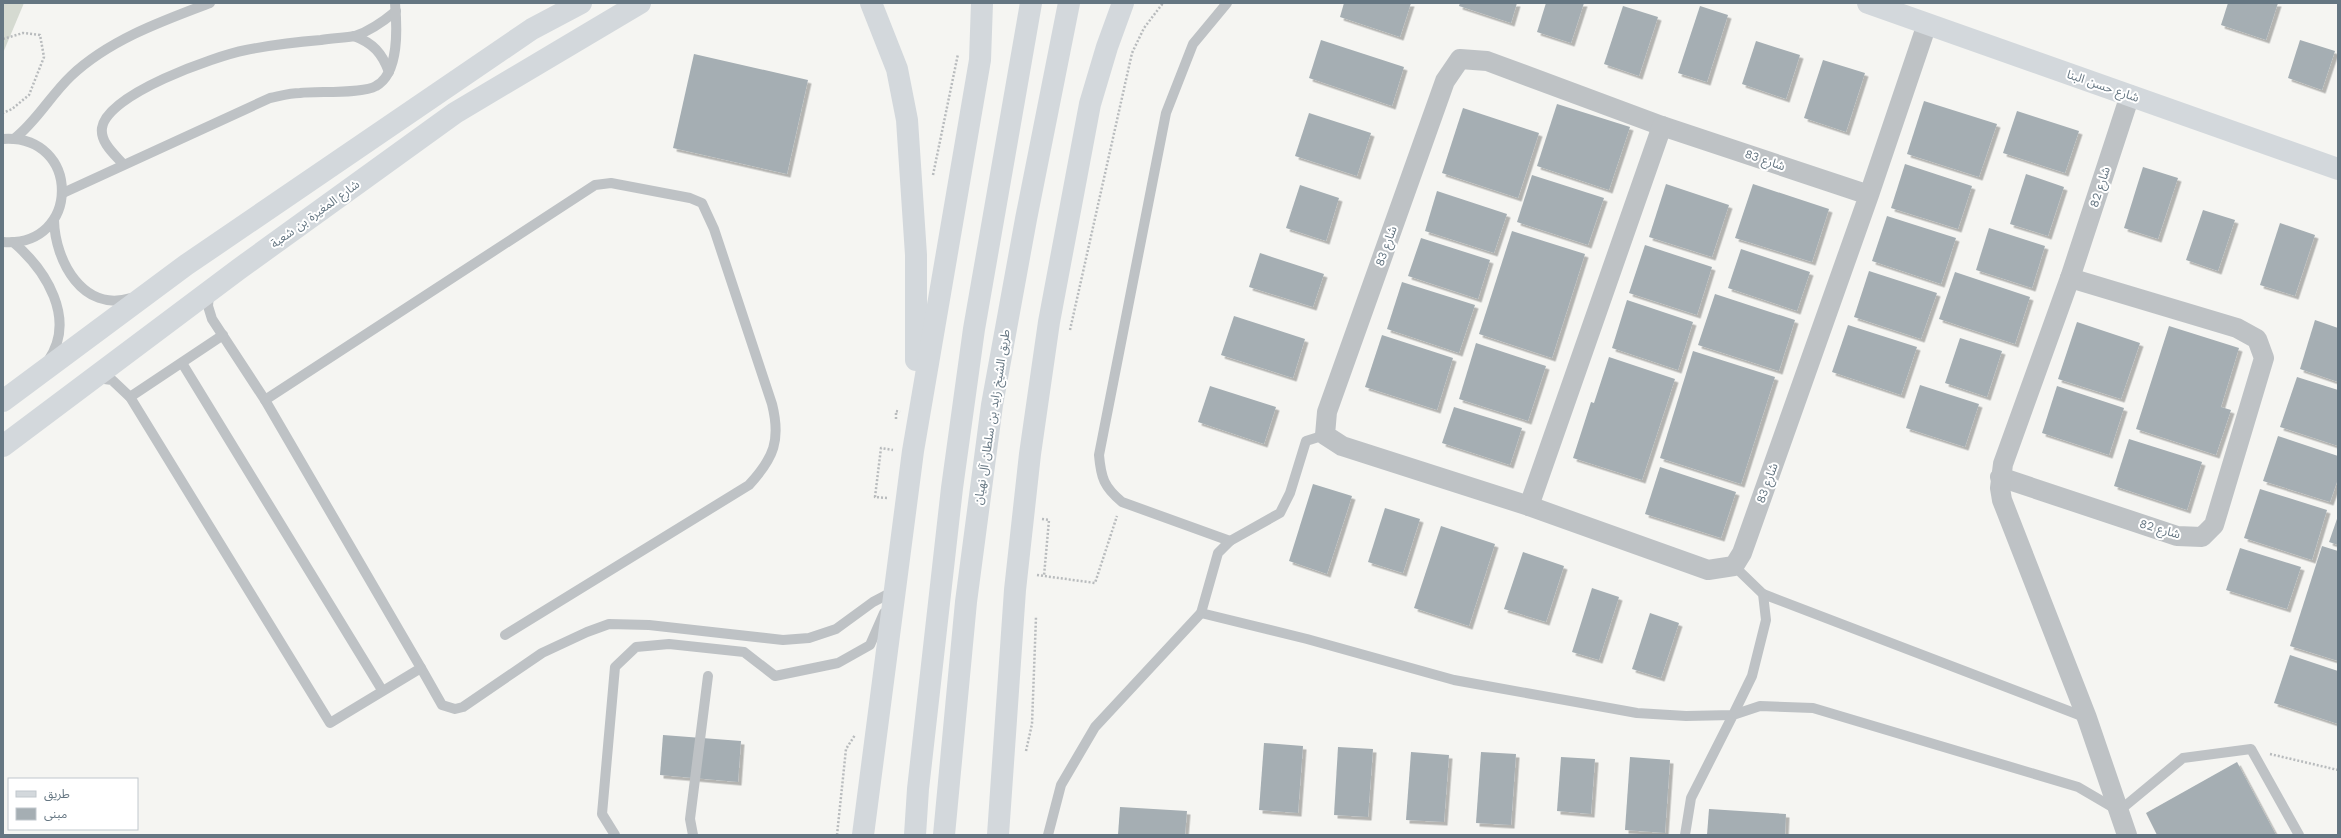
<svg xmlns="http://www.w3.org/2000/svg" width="2341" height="838" viewBox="0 0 2341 838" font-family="'Work Sans','Noto Sans Arabic',sans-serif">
	<defs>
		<filter id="shadow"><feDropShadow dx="3.5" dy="3.5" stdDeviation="0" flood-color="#0004"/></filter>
	</defs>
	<rect width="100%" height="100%" fill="#f5f5f2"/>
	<polygon fill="#d5dad1" points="3,3 24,3 3,53"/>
	<g fill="#a5aeb3" filter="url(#shadow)">
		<polygon points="1344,3 1411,3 1400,37 1340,17"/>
		<polygon points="1460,3 1517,3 1511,23 1459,6"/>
		<polygon points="1546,3 1584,3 1571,43 1537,32"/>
		<polygon points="2228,3 2278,3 2266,40 2221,25"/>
		<polygon points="1623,6 1658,17 1639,76 1604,64"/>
		<polygon points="1700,6 1728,15 1707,82 1678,73"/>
		<polygon points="1321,40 1404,67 1392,106 1309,78"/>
		<polygon points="2300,40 2335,51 2322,90 2288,78"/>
		<polygon points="1756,41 1800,55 1786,99 1742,84"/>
		<polygon points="694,54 808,80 787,174 673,148"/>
		<polygon points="1823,60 1865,73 1846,132 1804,118"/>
		<polygon points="1924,101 1997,124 1979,177 1907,154"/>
		<polygon points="1557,104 1630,127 1609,190 1537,166"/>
		<polygon points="1463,108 1539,133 1518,198 1442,173"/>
		<polygon points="2017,111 2079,131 2065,173 2003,153"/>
		<polygon points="1309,113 1371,133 1357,176 1295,156"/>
		<polygon points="1905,164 1972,186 1958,229 1891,208"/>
		<polygon points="2143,167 2178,178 2158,239 2124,228"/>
		<polygon points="2026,174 2064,187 2048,236 2010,224"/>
		<polygon points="1532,175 1604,198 1588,245 1517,222"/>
		<polygon points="1666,184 1729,205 1712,257 1649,237"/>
		<polygon points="1753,184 1829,209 1812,262 1735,238"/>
		<polygon points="1300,185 1339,198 1326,241 1286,228"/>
		<polygon points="1437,191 1507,214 1494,253 1425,231"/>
		<polygon points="2203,210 2235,220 2218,271 2186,260"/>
		<polygon points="1887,216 1956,238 1941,284 1872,261"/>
		<polygon points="2280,223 2315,235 2295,296 2260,285"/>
		<polygon points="1989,228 2045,246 2032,288 1976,270"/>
		<polygon points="1512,231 1585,254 1552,358 1479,334"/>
		<polygon points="1421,238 1490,260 1478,299 1408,276"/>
		<polygon points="1645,245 1712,267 1697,315 1629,293"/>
		<polygon points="1741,249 1810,272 1797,311 1728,288"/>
		<polygon points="1260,253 1324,274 1313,307 1249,287"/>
		<polygon points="1869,271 1937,293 1921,339 1854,317"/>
		<polygon points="1955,272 2030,297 2015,344 1939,319"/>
		<polygon points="1402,282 1475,305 1459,353 1387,329"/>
		<polygon points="1715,294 1795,320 1779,371 1698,345"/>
		<polygon points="1627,300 1693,322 1678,370 1612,348"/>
		<polygon points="1234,316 1305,339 1293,378 1221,355"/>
		<polygon points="2315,320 2338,328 2338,382 2300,369"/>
		<polygon points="2077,322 2140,343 2121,399 2058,379"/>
		<polygon points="1848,325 1917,347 1901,395 1832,372"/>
		<polygon points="2169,326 2239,348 2221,407 2231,410 2216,455 2136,429"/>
		<polygon points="1382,335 1453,358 1437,410 1365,387"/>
		<polygon points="1960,338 2002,351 1987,397 1945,383"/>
		<polygon points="1476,343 1546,366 1528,421 1459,399"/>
		<polygon points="1693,351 1775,377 1741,484 1660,458"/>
		<polygon points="1609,357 1675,379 1642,480 1573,458 1591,402 1594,403"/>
		<polygon points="2297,377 2338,390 2338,446 2280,427"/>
		<polygon points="1920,385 1979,404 1965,447 1906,428"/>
		<polygon points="1210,386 1276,407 1264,444 1198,422"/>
		<polygon points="2057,386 2124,408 2109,455 2042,433"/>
		<polygon points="1454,407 1522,428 1510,465 1442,443"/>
		<polygon points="2278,436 2338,456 2338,479 2330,502 2263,481"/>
		<polygon points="2129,439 2202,462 2187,510 2114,486"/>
		<polygon points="1660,467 1736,492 1721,538 1645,514"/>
		<polygon points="1313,484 1352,496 1327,574 1289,561"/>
		<polygon points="2260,489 2327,510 2312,560 2244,538"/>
		<polygon points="1385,508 1420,519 1403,573 1368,562"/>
		<polygon points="2338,516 2338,545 2329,542"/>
		<polygon points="1441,526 1495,544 1469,626 1414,608"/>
		<polygon points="2322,546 2338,551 2338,661 2290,646"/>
		<polygon points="2240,548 2301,567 2287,609 2226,590"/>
		<polygon points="1523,552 1564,566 1546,622 1504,609"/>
		<polygon points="1592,588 1619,597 1599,660 1572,652"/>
		<polygon points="1650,613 1679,623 1661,678 1632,669"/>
		<polygon points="2290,655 2338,671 2338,724 2274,703"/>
		<polygon points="663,735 741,741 738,782 660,775"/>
		<polygon points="1264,743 1303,746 1298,813 1259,810"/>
		<polygon points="1338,747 1373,749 1368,817 1334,815"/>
		<polygon points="1411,752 1449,755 1444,822 1406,820"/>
		<polygon points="1481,752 1516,754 1511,825 1476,823"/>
		<polygon points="1561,757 1595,759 1591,814 1557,811"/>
		<polygon points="1630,757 1670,760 1665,833 1625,830"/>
		<polygon points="2237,762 2276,835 2157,835 2146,813"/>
		<polygon points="1120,807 1187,811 1185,835 1118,835"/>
		<polygon points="1709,809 1786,814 1785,835 1707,835"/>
	</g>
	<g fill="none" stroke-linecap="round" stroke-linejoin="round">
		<g stroke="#b8bbbd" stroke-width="2.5" stroke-dasharray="2 2" stroke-linecap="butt">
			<polyline points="3,39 23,33 40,35 44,57 29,95 12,109 3,113"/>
			<polyline points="933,175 958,54"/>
			<polyline points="1070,330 1132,53 1144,28 1163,3"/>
			<polyline points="896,419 896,411 900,412"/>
			<polyline points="887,498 875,497 881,448 893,450"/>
			<polyline points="1042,519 1049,520 1044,576"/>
			<polyline points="1037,575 1095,583 1117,516"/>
			<polyline points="1026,751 1032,724 1036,617"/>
			<polyline points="2270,754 2338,770"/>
			<polyline points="837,835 846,749 855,735"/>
		</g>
		<g stroke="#bec2c5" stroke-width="10">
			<path d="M1227,3L1193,44L1166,113L1099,455C1101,478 1104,487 1122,502L1230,541"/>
			<path d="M354,36C373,43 382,53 389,72"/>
			<path d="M3,139C82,134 81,248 3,242"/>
			<path d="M14,139C37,121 50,96 71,76C109,40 162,21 210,3"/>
			<path d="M123,164C114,154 100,142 102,128C107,94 215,56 246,50C271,45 296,42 321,40C332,38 344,38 355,36C370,31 384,21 396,11"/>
			<path d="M63,193L270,98C280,96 290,93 300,93C318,91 362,94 376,86C400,73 397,26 395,3"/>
			<path d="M54,220C55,261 83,313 131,298"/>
			<path d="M13,242C46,270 77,319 48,361"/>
			<polyline points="182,363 382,690"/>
			<polyline points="97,378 112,380 130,397 330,723 421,668 265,400 212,319 208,306 209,294"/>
			<polyline points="130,397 223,335"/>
			<path d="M265,400L595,185L611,183L690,198L702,203L714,229L772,404C781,440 774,458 749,485L505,635"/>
			<polyline points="1763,594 2087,718"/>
			<polyline points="1201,613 1307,639 1454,680 1637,713 1686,716 1733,715 1752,676 1766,620 1763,594 1734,566"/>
			<polyline points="421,668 442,705 455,709 463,707 542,653 587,632 609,624 649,625 783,640 809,638 836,629 873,602 894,591"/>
			<polyline points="615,835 602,814 615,667 636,647 669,644 744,652 775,676 838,663 870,645 884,613"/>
			<polyline points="693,835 690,819 708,676"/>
			<polyline points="1048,835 1061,785 1095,727 1201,613 1218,553 1230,541 1280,513 1290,493 1306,441 1325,435"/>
			<polyline points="1685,835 1691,798 1733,715 1760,706 1813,708 2078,787 2119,811 2183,758 2251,749 2299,835"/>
		</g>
		<g stroke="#bec2c5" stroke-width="20">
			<polyline points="1869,195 1662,126 1487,61 1460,59 1445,81 1327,412 1325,435 1342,446 1529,506 1708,570 1734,566 1742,553 1869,195 1927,24"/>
			<polyline points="2000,477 2177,536 2202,537 2214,525 2264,358 2257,339 2237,328 2070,278"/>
			<polyline points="1529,506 1662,126"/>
			<polyline points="2127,835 2087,718 2002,500 2000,488 2003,464 2070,278 2130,95"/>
		</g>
		<g stroke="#d3d8dc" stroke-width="22">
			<polyline points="871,3 897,69 907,120 916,255 916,360"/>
			<polyline points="1868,3 2338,169"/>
			<polyline points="3,401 186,265 532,29 581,3"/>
			<polyline points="3,446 239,269 455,113 640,3"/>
			<polyline points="863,835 913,451 980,60 982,3"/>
			<polyline points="998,835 1015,590 1030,454 1049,322 1090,104 1107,47 1123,3"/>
		</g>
		<g stroke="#d3d8dc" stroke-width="22">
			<polyline points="915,835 918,789 952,488 974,329 1031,3"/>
			<polyline points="944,835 966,602 992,405 1026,219 1069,3"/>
		</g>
	</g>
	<g text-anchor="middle" stroke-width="4" stroke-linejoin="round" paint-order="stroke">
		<g font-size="12" fill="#657682" stroke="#fff">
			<text transform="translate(2103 86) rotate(19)" y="4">شارع حسن البنا</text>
			<text transform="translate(1765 160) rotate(19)" y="4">شارع 83</text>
			<text transform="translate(2100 187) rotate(-72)" y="4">شارع 82</text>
			<text transform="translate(315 214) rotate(-36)" y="4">شارع المغيرة بن شعبة</text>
			<text transform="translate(1386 246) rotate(-70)" y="4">شارع 83</text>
			<text transform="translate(992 417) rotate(-81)" y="4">طريق الشيخ زايد بن سلطان آل نهيان</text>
			<text transform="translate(1767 483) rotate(-70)" y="4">شارع 83</text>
			<text transform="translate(2160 529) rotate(16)" y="4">شارع 82</text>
		</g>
	</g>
	<rect width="2341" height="838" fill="none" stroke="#657682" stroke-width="8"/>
	<rect x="8" y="778" width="130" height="52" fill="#ffffff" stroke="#c1c8cd"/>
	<rect x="16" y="791" width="20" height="6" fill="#d3d8dc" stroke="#c1c8cd"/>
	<text x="44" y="798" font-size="12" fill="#657682">طريق</text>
	<rect x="16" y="808" width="20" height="12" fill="#a5aeb3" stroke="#c1c8cd"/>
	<text x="44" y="818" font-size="12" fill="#657682">مبنى</text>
</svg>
